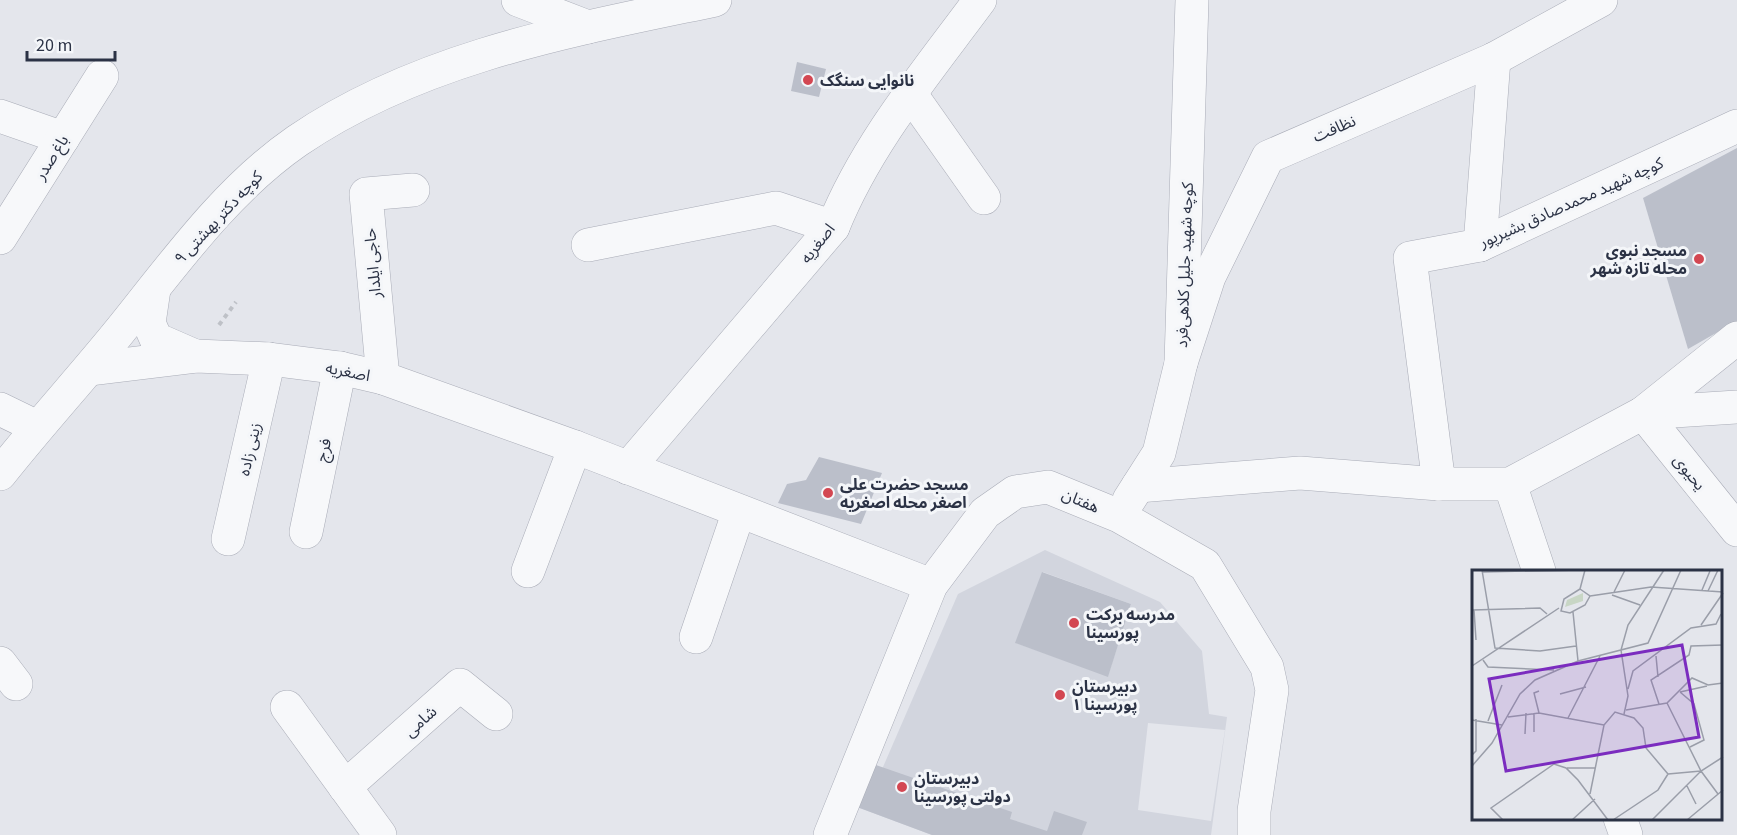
<svg xmlns="http://www.w3.org/2000/svg" width="1737" height="835" viewBox="0 0 1737 835" font-family="'Source Sans 3','Noto Sans Arabic',sans-serif">
	<rect width="100%" height="100%" fill="#e4e6ec"/>
	<path fill="#d2d5de" fill-rule="evenodd" d="M1045,550L1160,602L1202,651L1209,714L1227,717L1211,835H932L857,807L883,767L958,594ZM1043,572L1131,604L1108,676L1016,643ZM1148,723L1225,730L1211,821L1138,810Z"/>
	<g fill="#bbbfca">
		<polygon points="797,62 826,69 819,97 791,91"/>
		<polygon points="1737,148 1737,321 1688,349 1643,198"/>
		<polygon points="819,457 882,473 861,524 778,503 787,484 806,480"/>
		<polygon points="1042,572 1131,604 1108,677 1015,643"/>
		<polygon points="873,764 1012,812 1010,819 1047,831 1054,811 1087,822 1082,835 932,835 857,807"/>
	</g>
	<g fill="none" stroke-linecap="round" stroke-linejoin="round">
		<defs>
			<g id="minor">
				<polyline points="518,0 588,27"/>
				<polyline points="910,93 984,198"/>
				<polyline points="0,116 63,138"/>
				<polyline points="0,238 102,76"/>
				<polyline points="588,245 776,208 833,227"/>
				<polyline points="1480,245 1494,59"/>
				<polyline points="154,289 149,323 156,339 195,356"/>
				<polyline points="1181,363 1209,277 1268,157 1494,59 1601,0"/>
				<polyline points="89,369 196,356 269,359 340,368 383,378 575,447 931,585"/>
				<polyline points="383,378 366,194 413,190"/>
				<polyline points="0,409 37,427"/>
				<polyline points="1643,413 1737,530"/>
				<polyline points="1643,413 1737,407"/>
				<path d="M628,468L833,227C867,143 926,73 980,0"/>
				<path d="M0,474C38,426 80,380 119,332C173,265 226,190 297,141C420,57 572,30 715,0"/>
				<polyline points="1439,484 1410,258 1480,245 1737,126"/>
				<polyline points="1510,484 1539,571"/>
				<polyline points="1138,486 1300,473 1439,484 1510,484 1643,413 1737,338"/>
				<polyline points="1129,500 1159,453 1181,363 1192,0"/>
				<polyline points="306,532 340,368"/>
				<polyline points="228,539 269,359"/>
				<polyline points="528,571 575,447"/>
				<polyline points="696,637 739,511"/>
				<polyline points="0,663 16,684"/>
				<polyline points="287,707 380,835"/>
				<polyline points="345,787 460,685 496,714"/>
				<polyline points="1620,818 1626,835"/>
				<polyline points="830,835 931,585 985,513 1015,492 1048,487 1119,516 1205,565 1267,667 1272,690 1254,811 1254,835"/>
			</g>
		</defs>
		<use href="#minor" stroke="#a9acb7" stroke-width="34"/>
		<polyline stroke="#bec1c7" stroke-width="4" stroke-dasharray="4.5 4.5" stroke-linecap="butt" points="219,325 236,302"/>
		<use href="#minor" stroke="#f7f8fa" stroke-width="33"/>
	</g>
	<g fill="#d34752" stroke="#f4f6f9" stroke-width="2">
		<circle cx="808" cy="80" r="6"/>
		<circle cx="1699" cy="259" r="6"/>
		<circle cx="828" cy="493" r="6"/>
		<circle cx="1074" cy="623" r="6"/>
		<circle cx="1060" cy="695" r="6"/>
		<circle cx="902" cy="787" r="6"/>
	</g>
	<g text-anchor="middle" stroke-width="6" stroke-linejoin="round" paint-order="stroke">
		<g font-size="16" font-weight="bold" fill="#2b3245" stroke="#f4f6f9" text-anchor="start">
			<text x="820" y="86">نانوایی سنگک</text>
			<text x="1687" y="256" text-anchor="end">مسجد نبوی<tspan x="1687" dy="18">محله تازه شهر</tspan></text>
			<text x="840" y="490">مسجد حضرت علی<tspan x="840" dy="18">اصغر محله اصغریه</tspan></text>
			<text x="1086" y="620">مدرسه برکت<tspan x="1086" dy="18">پورسینا</tspan></text>
			<text x="1072" y="692">دبیرستان<tspan x="1072" dy="18">پورسینا ۱</tspan></text>
			<text x="914" y="784">دبیرستان<tspan x="914" dy="18">دولتی پورسینا</tspan></text>
		</g>
		<g font-size="16" fill="#2b3245" stroke="#f4f6f9">
			<text transform="translate(1334 128) rotate(-23)" y="6">نظافت</text>
			<text transform="translate(51 157) rotate(-58)" y="6">باغ صدر</text>
			<text transform="translate(1571 202) rotate(-24)" y="6">کوچه شهید محمدصادق بشیرپور</text>
			<text transform="translate(218 217) rotate(-47)" y="6">کوچه دکتر بهشتی ۹</text>
			<text transform="translate(817 243) rotate(-52)" y="6">اصغریه</text>
			<text transform="translate(372 263) rotate(-95)" y="6">حاجی ایلدار</text>
			<text transform="translate(1184 265) rotate(-88)" y="6">کوچه شهید جلیل کلاهی‌فرد</text>
			<text transform="translate(348 371) rotate(11)" y="6">اصغریه</text>
			<text transform="translate(249 449) rotate(-77)" y="6">زینی زاده</text>
			<text transform="translate(323 450) rotate(-78)" y="6">فرج</text>
			<text transform="translate(1690 472) rotate(51)" y="6">یحیوی</text>
			<text transform="translate(1081 500) rotate(23)" y="6">هفتان</text>
			<text transform="translate(420 721) rotate(-42)" y="6">شامی</text>
		</g>
	</g>
	<g transform="translate(1472 570)">
		<rect width="250" height="250" fill="#e4e6ec"/>
		<path d="M111,23V31L93,37L95,30Z" fill="#c8d6c5"/>
		<path fill="none" stroke="#9a9ea9" stroke-width="1.5" d="M10,0L23,78L68,81L104,76M11,2L109,0M108,19L113,0M108,19L118,26L113,35L98,43L89,41L92,29ZM230,20L238,1M236,21L246,0M142,22L153,0M140,25L168,35M118,26L179,17L251,22M0,40L68,38L75,44M2,40L4,70M101,42L106,91M229,55L251,23M184,86L186,107M11,90L16,97L82,100M0,96L87,38M156,119L161,101L219,58L244,54L249,44M67,121L62,123L67,143M208,122L222,134L232,170L218,177M208,122L235,116M88,124L114,117M195,133L229,201L246,224M187,134L179,110L217,85L219,76L251,75M154,140L195,133L220,108L236,115L251,113M152,144L156,126L149,80L156,55L192,0M36,147L67,143L132,155M96,148L128,86M0,150L30,155M16,151L30,115M62,162V143M53,164L54,143M0,185L4,181V149M0,196L20,173L48,124L63,110L106,91L176,73L209,0M95,198H123M196,204L229,201M215,216L224,234M118,224L132,155L143,142L162,148L171,158L174,178L196,204M31,250L19,238L82,194L94,198L106,210L136,250M100,250L123,229M141,250L186,220L196,204M180,250L229,201L251,187M215,250L251,220"/>
		<path fill="#7b2cbf" fill-opacity="0.15" stroke="#7b2cbf" stroke-width="3" d="M210,75L227,167L34,201L17,109Z"/>
		<rect width="250" height="250" fill="none" stroke="#2b3245" stroke-width="3"/>
	</g>
	<path d="M27 51v9h88v-9" fill="none" stroke="#2b3245" stroke-width="3"/>
	<text x="36" y="51" font-size="18" fill="#2b3245" stroke="#f4f6f9" stroke-width="4.5" paint-order="stroke">20 m</text>
</svg>
